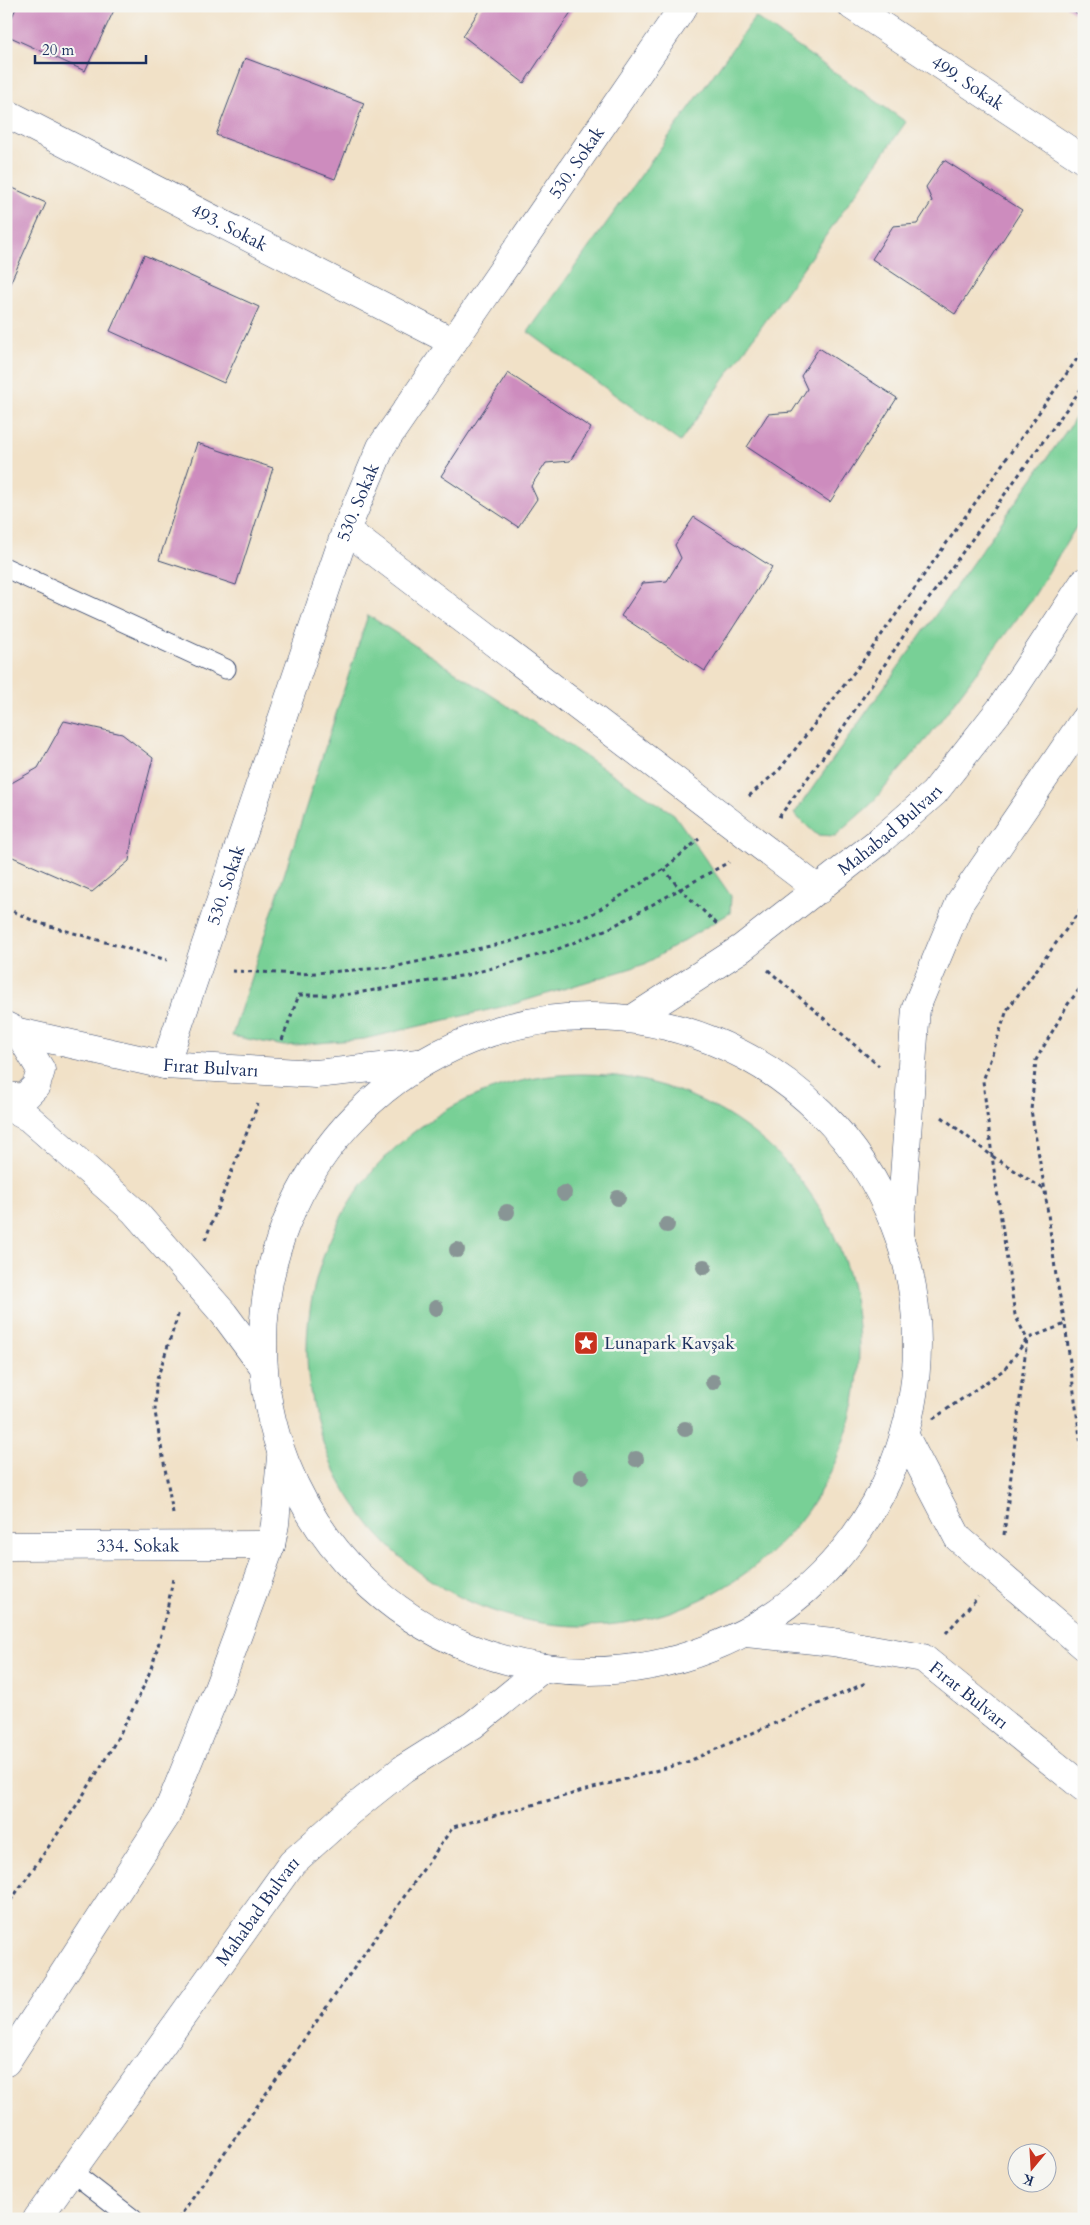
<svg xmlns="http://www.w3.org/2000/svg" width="1090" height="2225" viewBox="0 0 1090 2225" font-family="Cardo,serif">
	<rect width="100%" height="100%" fill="#f6f6f2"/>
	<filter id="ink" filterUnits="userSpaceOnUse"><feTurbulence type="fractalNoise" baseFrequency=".02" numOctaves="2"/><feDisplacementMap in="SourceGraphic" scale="10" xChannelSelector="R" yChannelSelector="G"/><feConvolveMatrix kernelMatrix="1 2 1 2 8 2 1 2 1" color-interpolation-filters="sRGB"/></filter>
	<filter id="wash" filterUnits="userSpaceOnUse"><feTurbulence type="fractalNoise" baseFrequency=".0096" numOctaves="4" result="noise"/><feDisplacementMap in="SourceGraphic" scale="20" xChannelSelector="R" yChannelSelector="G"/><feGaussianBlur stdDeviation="1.12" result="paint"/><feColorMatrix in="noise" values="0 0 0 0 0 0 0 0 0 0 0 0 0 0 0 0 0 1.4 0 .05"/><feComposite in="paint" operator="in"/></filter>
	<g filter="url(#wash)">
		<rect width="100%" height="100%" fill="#f1e1c7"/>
		<g fill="#78d096" stroke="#4a807a">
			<polygon points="755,17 906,122 680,442 528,332"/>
			<polygon points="1084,406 1084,514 1034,596 929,736 870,805 835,836 817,835 794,814"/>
			<polygon points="368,615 674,814 731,896 730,913 645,964 514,1004 364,1039 284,1046 232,1036"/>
			<circle cx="583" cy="1350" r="276"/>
		</g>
		<g id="blocks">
			<g fill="#cd8cbe">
				<polygon points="17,6 116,6 85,71 6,35 6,30"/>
				<polygon points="482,6 575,6 524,83 463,36"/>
				<polygon points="1065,6 1084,6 1084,19"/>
				<polygon points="245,58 364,103 335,179 216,135"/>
				<polygon points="944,160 1022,210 955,314 872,259 893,226 917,224 932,201 926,187"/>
				<polygon points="6,185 46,203 8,288 6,287"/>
				<polygon points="144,255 259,307 224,383 110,331"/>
				<polygon points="819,348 897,398 830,502 747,447 768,414 792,412 807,389 801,376"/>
				<polygon points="508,373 591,428 570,461 546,463 531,486 537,499 518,527 441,476"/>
				<polygon points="197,443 273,468 236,585 159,560"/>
				<polygon points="694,517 772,567 705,671 621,616 643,583 667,581 681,558 675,545"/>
				<polygon points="64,721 122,734 153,758 132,839 129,861 92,892 6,854 6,786 38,768"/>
			</g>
		</g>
	</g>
	<g filter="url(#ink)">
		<use href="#blocks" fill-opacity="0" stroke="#3b4a6e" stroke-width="1"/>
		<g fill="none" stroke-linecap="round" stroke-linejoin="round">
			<defs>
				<g id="lane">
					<polyline points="6,568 226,669"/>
					<polyline points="71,2171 133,2219"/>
				</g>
				<g id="street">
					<path id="s1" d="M852,6L1084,160"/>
					<path id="s2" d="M6,113L453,342"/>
					<polyline points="346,530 819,890"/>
					<path id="s3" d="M165,1065L346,530L381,447L684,6"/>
					<path id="s4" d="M6,1546L271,1545"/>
				</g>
				<g id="primary">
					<circle cx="590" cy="1344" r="327"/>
					<path id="s5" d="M634,1018L742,948L774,923L883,838L934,793L1001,708L1084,582"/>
					<path id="s6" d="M6,1026L18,1032L165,1065L316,1074L418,1063"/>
					<polyline points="6,1096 24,1098 36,1086 41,1070 18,1032"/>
					<polyline points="6,1106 29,1118 134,1211 224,1314 261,1364"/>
					<polyline points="900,1234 916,1008 960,902 1084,720"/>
					<polyline points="906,1438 958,1538 1084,1646"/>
					<path id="s7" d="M746,1633L833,1642L923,1658L1084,1788"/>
					<polyline points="6,2062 166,1816 219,1686 271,1545 275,1524 281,1457"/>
					<path id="s8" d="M37,2219L292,1863L349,1812L403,1769L473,1725L543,1668"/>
				</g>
			</defs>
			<use href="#lane" stroke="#3b4a6e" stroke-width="21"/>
			<use href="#street" stroke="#3b4a6e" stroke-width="29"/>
			<use href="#primary" stroke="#3b4a6e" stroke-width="29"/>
			<g stroke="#3b4a6e" stroke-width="3" stroke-dasharray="4 4" stroke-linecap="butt">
				<polyline points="749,796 780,769 868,654 1084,349"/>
				<polyline points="779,817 831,746 920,611 1084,385"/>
				<polyline points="664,869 679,888 717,924"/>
				<polyline points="6,908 36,922 167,960"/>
				<polyline points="768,970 879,1066"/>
				<polyline points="232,971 302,974 393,967 509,942 592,914 664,869 699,839"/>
				<polyline points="1084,983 1068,1004 1036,1060 1031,1110 1045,1191 1056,1276 1065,1324 1084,1468"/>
				<polyline points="282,1040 299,995 344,995 467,975 553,951 610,928 729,862"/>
				<polyline points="942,1117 992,1156 1045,1190"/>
				<polyline points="205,1240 258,1104"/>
				<polyline points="933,1419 1005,1369 1027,1339 1065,1324"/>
				<polyline points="173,1513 155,1412 156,1382 179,1312"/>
				<polyline points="1004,1535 1027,1339 1015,1315 992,1156 983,1081 1007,1010 1084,905"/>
				<polyline points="946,1633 978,1597"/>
				<path d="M6,1907C56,1837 111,1760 146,1681C158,1653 168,1608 173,1578"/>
				<polyline points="178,2219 453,1827 687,1762 868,1682"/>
			</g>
			<use href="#lane" stroke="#fff" stroke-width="19"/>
			<use href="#street" stroke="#fff" stroke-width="28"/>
			<use href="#primary" stroke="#fff" stroke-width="28"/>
		</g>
		<g fill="#889595">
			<circle cx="564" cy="1193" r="8"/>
			<circle cx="618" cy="1198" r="8"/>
			<circle cx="507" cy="1212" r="8"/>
			<circle cx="667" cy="1225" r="8"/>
			<circle cx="457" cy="1250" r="8"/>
			<circle cx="704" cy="1267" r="8"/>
			<circle cx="436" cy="1308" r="8"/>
			<circle cx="713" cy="1382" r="8"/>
			<circle cx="685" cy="1429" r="8"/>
			<circle cx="636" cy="1459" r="8"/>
			<circle cx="581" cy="1477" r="8"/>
		</g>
	</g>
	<defs>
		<symbol id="sight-square" viewBox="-11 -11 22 22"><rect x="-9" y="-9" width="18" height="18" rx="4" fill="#c8321e" stroke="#f6f6f2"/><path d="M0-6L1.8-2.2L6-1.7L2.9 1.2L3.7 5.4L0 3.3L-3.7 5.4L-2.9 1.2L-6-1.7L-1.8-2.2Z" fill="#fff"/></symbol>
	</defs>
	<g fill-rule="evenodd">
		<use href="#sight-square" x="572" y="1329" width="28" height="28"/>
	</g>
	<g text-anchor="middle" stroke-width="5" stroke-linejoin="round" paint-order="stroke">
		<g font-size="18" fill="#1b2f5e" stroke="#f6f6f2">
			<text dy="6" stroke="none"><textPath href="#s1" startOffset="139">499. Sokak</textPath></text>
			<text dy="6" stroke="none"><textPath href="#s3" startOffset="1000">530. Sokak</textPath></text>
			<text dy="6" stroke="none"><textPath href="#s2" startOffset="251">493. Sokak</textPath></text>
			<text dy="6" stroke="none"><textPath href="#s3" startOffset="595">530. Sokak</textPath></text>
			<text dy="6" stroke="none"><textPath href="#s5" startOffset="318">Mahabad Bulvarı</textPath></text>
			<text dy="6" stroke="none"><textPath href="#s3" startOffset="190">530. Sokak</textPath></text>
			<text dy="6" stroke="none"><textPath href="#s6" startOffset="210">Fırat Bulvarı</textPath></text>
			<text dy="6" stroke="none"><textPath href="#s4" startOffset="132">334. Sokak</textPath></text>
			<text dy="6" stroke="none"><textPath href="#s7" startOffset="238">Fırat Bulvarı</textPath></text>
			<text dy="6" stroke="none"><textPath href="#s8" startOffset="379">Mahabad Bulvarı</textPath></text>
		</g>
		<g font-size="18" fill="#1b2f5e" stroke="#f6f6f2" text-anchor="start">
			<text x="604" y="1349">Lunapark Kavşak</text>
		</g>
	</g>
	<rect width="1090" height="2225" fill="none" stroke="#f6f6f2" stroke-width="25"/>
	<g transform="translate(1032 2168) rotate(198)"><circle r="24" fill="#f6f6f2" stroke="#9ea6b7"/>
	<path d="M0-4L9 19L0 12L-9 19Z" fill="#c8321e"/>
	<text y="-8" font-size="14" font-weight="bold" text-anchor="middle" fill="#1b2f5e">K</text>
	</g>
	<path d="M35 55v8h111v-8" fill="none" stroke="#1b2f5e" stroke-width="2.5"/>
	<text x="42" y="55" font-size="15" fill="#1b2f5e" stroke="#f6f6f2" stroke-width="4" paint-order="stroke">20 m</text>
</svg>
